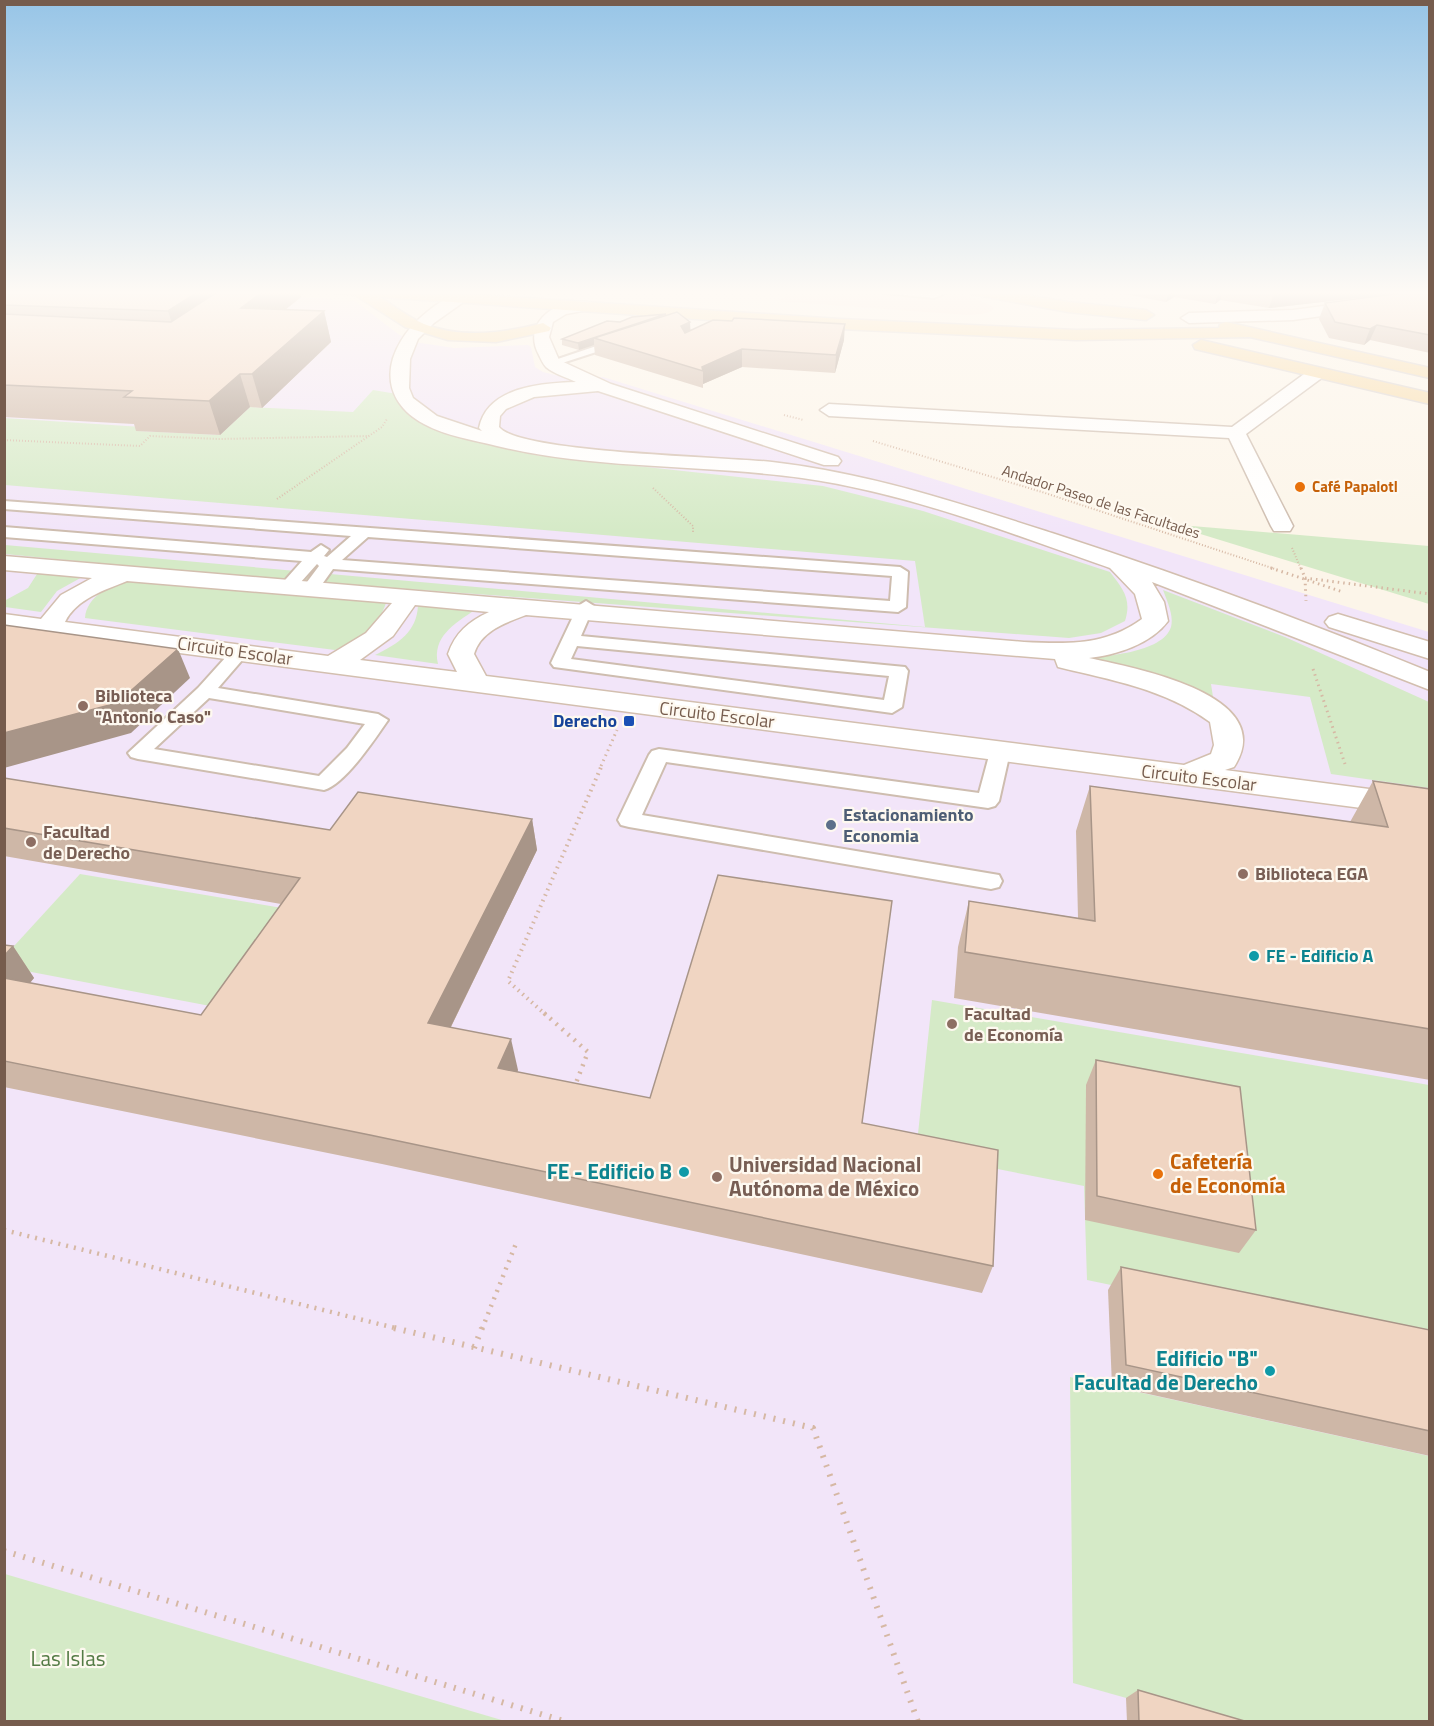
<svg xmlns="http://www.w3.org/2000/svg" width="1434" height="1726" viewBox="0 0 1434 1726" font-family="'Titillium Web',sans-serif">
	<rect width="100%" height="100%" fill="#fcf5e9"/>
	<polygon fill="#fce7dd" points="801,290 935,290 974,298 994,307 992,311 983,314 967,315 776,301"/>
	<polygon fill="#f2e5f9" points="5,290 212,290 355,301 398,334 414,342 454,348 528,345 531,347 535,367 543,372 559,376 603,377 1429,632 1429,1721 5,1721"/>
	<g fill="#d5eac7">
		<path d="M373,390L403,395L418,414L467,434L535,455L823,486L923,511L1110,572C1123,589 1132,599 1125,621L1101,633L1069,638L218,575L5,554V545L925,627L915,561L5,485L4,418L142,427L138,431L220,435L250,407L353,412Z"/>
		<polygon points="1168,524 1429,546 1429,604"/>
		<polygon points="39,571 84,576 57,591 41,612 5,607 4,601 28,588"/>
		<path d="M128,579L386,603C378,628 358,640 335,650L85,618C87,596 109,587 128,579Z"/>
		<path d="M1163,590L1285,637L1429,702V788L1331,774L1310,697L1211,684L1213,697L1132,668L1080,658C1102,657 1163,653 1171,627C1174,615 1167,601 1163,590Z"/>
		<path d="M418,605L475,610C454,624 432,637 438,664L375,655C398,644 417,632 418,605Z"/>
		<polygon points="80,874 294,910 226,1009 5,967 4,957"/>
		<polygon points="932,1000 1429,1085 1429,1351 1087,1280 1084,1186 916,1153"/>
		<polygon points="1070,1377 1429,1456 1429,1721 1208,1721 1073,1683"/>
		<polygon points="5,1574 505,1721 5,1721"/>
	</g>
	<g fill="none" stroke-linecap="round" stroke-linejoin="round">
		<defs>
			<g id="lane">
				<polygon points="880,290 953,290 934,298 885,293"/>
				<polygon points="623,337 629,340 627,342 556,365 546,363"/>
				<path d="M4,501L900,567L908,572L906,607L898,612L333,569L315,594H303L301,590L319,566L317,564L292,592L286,593L278,588L302,561L4,537V527L311,552L321,545L329,550L324,556L327,557L351,536L4,509ZM368,537L892,576L890,601L342,560Z"/>
				<path d="M586,601L594,606L581,636L905,667L908,671L902,707L892,713L554,667L551,663L578,606ZM577,646L889,676L884,700L571,659Z"/>
				<path d="M241,646L250,651L218,688L378,714L388,720C375,739 345,784 324,790L138,759L131,757L128,753L198,688L235,647ZM209,698L365,724L347,748L319,776L154,749Z"/>
				<polygon points="1000,746 1007,748 1010,752 999,801 995,806 988,808 666,762 642,815 999,875 1002,881 999,887 991,889 629,827 621,825 618,820 649,755 652,751 659,749 979,793 990,752 993,748"/>
			</g>
			<polygon id="street" points="1317,368 1326,373 1323,377 1246,434 1293,526 1290,531 1274,531 1271,526 1229,438 829,416 820,410 829,404 1232,427 1311,369"/>
			<g id="secondary">
				<polygon points="1430,292 1430,301 1293,320 1189,323 1181,318 1189,313 1293,310"/>
				<path d="M460,293L465,295L468,298L465,301L434,323L418,339L410,359L409,388L413,398L437,416L482,431L479,428C487,387 541,383 576,382C566,377 554,374 546,367C543,364 541,359 539,355C520,321 561,295 593,303L596,306L593,309L566,314L553,322L549,337L559,360L611,384L838,457L841,461L838,465H824L598,391L534,397L506,409L500,416L499,427C519,453 728,457 772,462C869,473 962,504 1055,534C1181,575 1306,621 1430,672V690L1152,582L1164,602L1168,621C1151,644 1116,655 1089,658C1133,668 1281,694 1234,767L1225,770L1430,797V817L4,630V614L41,619L61,595L92,578L4,570V556L1024,642C1068,644 1105,646 1142,619L1135,594L1110,568C1010,533 908,493 802,478C701,464 596,470 497,446C473,440 446,436 424,424C390,406 381,374 401,341C412,322 439,299 460,293ZM127,581L392,603L366,633L328,656L65,622C76,599 105,590 127,581ZM415,605L489,612C469,621 455,633 448,654L457,672L360,660L393,636ZM526,615L1055,659L1058,667C1111,680 1165,689 1210,722L1214,745L1211,754L1184,765L486,676L474,654C481,631 505,623 526,615Z"/>
				<polygon points="1338,614 1430,642 1430,659 1329,627 1325,622 1329,617"/>
			</g>
			<g id="primary">
				<path d="M333,290H405L840,319L1076,330L1219,328L1220,324L1226,322L1430,368V378L1250,337L1076,340L840,329L380,297C394,306 408,317 424,324C462,339 504,333 543,323L551,328L549,331L496,342L448,340L405,327L355,295L335,293Z"/>
				<polygon points="964,290 996,290 1068,302 1146,310 1154,315 1146,320 1068,312 971,294"/>
				<polygon points="1201,340 1430,393 1430,404 1195,349 1193,345"/>
			</g>
		</defs>
		<use href="#lane" stroke="#cebdaf" stroke-width="4"/>
		<use href="#street" stroke="#cebdaf" stroke-width="3"/>
		<use href="#secondary" stroke="#d3bfaf" stroke-width="3"/>
		<use href="#primary" stroke="#d9d1cd" stroke-width="3"/>
		<g stroke="#d6b8a4" stroke-width="2" stroke-dasharray="1 2" stroke-linecap="butt">
			<polyline points="784,415 803,420"/>
			<polyline points="4,440 140,446 150,436 219,439 369,436"/>
			<polyline points="873,441 1042,492 1275,569"/>
			<polyline points="653,488 693,526 693,532"/>
			<polyline points="277,499 382,427 387,419"/>
			<polyline points="1292,548 1301,569"/>
		</g>
		<g stroke="#d6b8a4" stroke-width="3" stroke-dasharray="1.5 4" stroke-linecap="butt">
			<polyline points="1271,568 1343,592"/>
			<polyline points="1301,568 1305,578 1306,601"/>
			<polyline points="1305,578 1430,594"/>
			<polyline points="1313,669 1345,764"/>
			<polyline points="601,766 617,730"/>
		</g>
		<polyline stroke="#d6b8a4" stroke-width="4" stroke-dasharray="1.5 4.5" stroke-linecap="butt" points="546,1015 508,981 602,765"/>
		<g stroke="#d6b8a4" stroke-width="4.5" stroke-dasharray="2 6" stroke-linecap="butt">
			<polyline points="544,1013 588,1052 574,1088"/>
			<polyline points="4,1230 399,1329"/>
			<polyline points="482,1329 517,1241"/>
		</g>
		<g stroke="#d6b8a4" stroke-width="6" stroke-dasharray="2 8" stroke-linecap="butt">
			<polyline points="394,1328 813,1428 918,1722"/>
			<polyline points="474,1348 482,1328"/>
			<polyline points="4,1551 567,1722"/>
		</g>
		<use href="#lane" fill="#fff" fill-rule="evenodd"/>
		<use href="#street" fill="#fff" fill-rule="evenodd"/>
		<use href="#secondary" fill="#fff" fill-rule="evenodd"/>
		<use href="#primary" fill="#f7daa5" fill-rule="evenodd"/>
	</g>
	<g fill="#ceb7a7">
		<polygon points="4,290 301,297 285,310 324,311 331,342 262,408 250,407 220,435 136,431 134,424 4,417"/>
		<polygon points="1103,290 1430,290 1430,353 1370,340 1364,345 1329,338 1319,319 1325,303 1399,293 1269,308 1220,300 1215,304 1174,297 1166,302"/>
		<polygon points="666,316 691,330 844,340 835,373 742,367 703,384 703,388 595,355 594,345 579,350 562,345 562,339 620,322"/>
		<polygon points="4,778 330,830 532,819 537,850 451,1027 518,1070 517,1072 650,1098 862,1123 993,1266 982,1293 382,1164 4,1087 4,945 13,946 34,978 30,983 201,1015 281,904 4,856"/>
		<polygon points="1373,781 1430,789 1430,1080 954,998 958,947 969,901 1078,918 1076,831 1090,786 1350,822"/>
		<polygon points="1096,1060 1256,1230 1239,1253 1085,1220 1086,1085"/>
		<polygon points="1121,1267 1430,1330 1430,1456 1112,1386 1108,1290"/>
		<polygon points="1138,1690 1248,1722 1127,1722 1126,1698"/>
	</g>
	<g fill="#a89588">
		<polygon points="201,290 244,290 178,342 168,311"/>
		<polygon points="265,290 299,290 301,297 250,338 241,308"/>
		<polygon points="1170,290 1176,290 1174,297 1166,302"/>
		<polygon points="1219,290 1223,290 1220,300 1215,304"/>
		<polygon points="1304,290 1428,290 1269,308 1274,293"/>
		<polygon points="324,311 331,342 262,408 252,374"/>
		<polygon points="690,322 691,338 682,343 681,326"/>
		<polygon points="845,324 844,340 835,373 836,355"/>
		<polygon points="1377,325 1370,340 1364,345 1370,329"/>
		<polygon points="594,338 594,345 579,350 578,343"/>
		<polygon points="742,349 742,367 703,384 703,371 702,367"/>
		<polygon points="240,374 250,407 220,435 209,401"/>
		<polygon points="178,649 190,678 131,733 4,768 4,733"/>
		<polygon points="532,819 537,850 438,1053 428,1023"/>
		<polygon points="13,946 34,978 10,1006 4,999 4,956"/>
		<polygon points="511,1039 518,1070 505,1098 498,1068"/>
	</g>
	<g fill="#f0d5c2" stroke="#a89588" stroke-width="1.5">
		<polygon points="4,290 201,290 168,311 4,305"/>
		<polygon points="220,290 265,290 241,308 324,311 252,374 240,374 209,401 124,397 132,391 4,385 4,314 171,322"/>
		<polygon points="1253,290 1304,290 1274,293"/>
		<polygon points="1424,290 1430,290 1430,335 1377,325 1370,329 1335,322 1325,303"/>
		<polygon points="677,312 690,322 681,326 685,333 713,320 732,321 734,318 845,324 836,355 742,349 702,367 703,371 594,338"/>
		<polygon points="666,314 578,343 562,339 607,321 620,322 632,317"/>
		<polygon points="4,625 178,649 117,703 4,733"/>
		<polygon points="4,778 330,830 358,792 532,819 428,1023 511,1039 498,1068 650,1098 718,875 892,901 862,1123 998,1150 993,1266 370,1135 4,1061 4,978 201,1015 300,878 4,828"/>
		<polygon points="1373,781 1430,789 1430,1029 965,952 969,901 1095,921 1090,786 1388,827"/>
		<polygon points="4,945 13,946 4,956"/>
		<polygon points="1096,1060 1240,1087 1256,1230 1097,1196"/>
		<polygon points="1121,1267 1430,1330 1430,1431 1126,1365"/>
		<polygon points="1138,1690 1248,1722 1139,1722"/>
	</g>
	<linearGradient id="sky" x2="0" y2="1"><stop stop-color="#97c5e7"/><stop offset="0.55" stop-color="#fefaf5"/><stop offset="1" stop-color="#fefaf5" stop-opacity="0"/></linearGradient>
	<rect width="1434" height="532" fill="url(#sky)"/>
	<g fill="#e8710a" stroke="#fef9f0" stroke-width="2">
		<circle cx="1300" cy="487" r="6"/>
		<circle cx="1158" cy="1174" r="6"/>
	</g>
	<g fill="#8d6e63" stroke="#fef9f0" stroke-width="2">
		<circle cx="83" cy="706" r="6"/>
		<circle cx="31" cy="842" r="6"/>
		<circle cx="1243" cy="874" r="6"/>
		<circle cx="952" cy="1024" r="6"/>
		<circle cx="717" cy="1177" r="6"/>
	</g>
	<rect fill="#1a4fb4" stroke="#fef9f0" stroke-width="2" x="623" y="715" width="12" height="12" rx="3"/>
	<circle fill="#5c6f8a" stroke="#fef9f0" stroke-width="2" cx="831" cy="825" r="6"/>
	<g fill="#0f9aa8" stroke="#fef9f0" stroke-width="2">
		<circle cx="1254" cy="956" r="6"/>
		<circle cx="684" cy="1172" r="6"/>
		<circle cx="1270" cy="1371" r="6"/>
	</g>
	<g text-anchor="middle" stroke-width="4.5" stroke-linejoin="round" paint-order="stroke">
		<g font-size="15" font-weight="bold" fill="#c56008" stroke="#fef9f0" text-anchor="start">
			<text x="1312" y="492">Café Papalotl</text>
		</g>
		<g font-size="15" fill="#765c4d" stroke="#fef9f0">
			<text transform="translate(1101 502) rotate(18)" y="5">Andador Paseo de las Facultades</text>
		</g>
		<g font-size="18" fill="#765c4d" stroke="#fef9f0">
			<text transform="translate(235 651) rotate(8)" y="6">Circuito Escolar</text>
			<text transform="translate(717 715) rotate(7)" y="6">Circuito Escolar</text>
			<text transform="translate(1199 778) rotate(7)" y="6">Circuito Escolar</text>
		</g>
		<g font-size="18" font-weight="bold" fill="#785e54" stroke="#fef9f0" text-anchor="start">
			<text x="95" y="702">Biblioteca<tspan x="95" dy="21">"Antonio Caso"</tspan></text>
			<text x="43" y="838">Facultad<tspan x="43" dy="21">de Derecho</tspan></text>
			<text x="1255" y="880">Biblioteca EGA</text>
			<text x="964" y="1020">Facultad<tspan x="964" dy="21">de Economía</tspan></text>
		</g>
		<g font-size="18" font-weight="bold" fill="#164399" stroke="#fef9f0" text-anchor="end">
			<text x="617" y="727">Derecho</text>
		</g>
		<g font-size="18" font-weight="bold" fill="#4e5e75" stroke="#fef9f0" text-anchor="start">
			<text x="843" y="821">Estacionamiento<tspan x="843" dy="21">Economia</tspan></text>
		</g>
		<g font-size="18" font-weight="bold" fill="#0d838f" stroke="#fef9f0" text-anchor="start">
			<text x="1266" y="962">FE - Edificio A</text>
		</g>
		<g font-size="21" font-weight="bold" fill="#c56008" stroke="#fef9f0" text-anchor="start">
			<text x="1170" y="1169">Cafetería<tspan x="1170" dy="24">de Economía</tspan></text>
		</g>
		<g font-size="21" font-weight="bold" fill="#785e54" stroke="#fef9f0" text-anchor="start">
			<text x="729" y="1172">Universidad Nacional<tspan x="729" dy="24">Autónoma de México</tspan></text>
		</g>
		<g font-size="21" font-weight="bold" fill="#0d838f" stroke="#fef9f0" text-anchor="end">
			<text x="672" y="1179">FE - Edificio B</text>
			<text x="1258" y="1366">Edificio "B"<tspan x="1258" dy="24">Facultad de Derecho</tspan></text>
		</g>
		<g font-size="21" fill="#547b45" stroke="#fef9f0">
			<text x="68" y="1666">Las Islas</text>
		</g>
	</g>
	<rect width="1434" height="1726" fill="none" stroke="#765c4d" stroke-width="12"/>
</svg>
